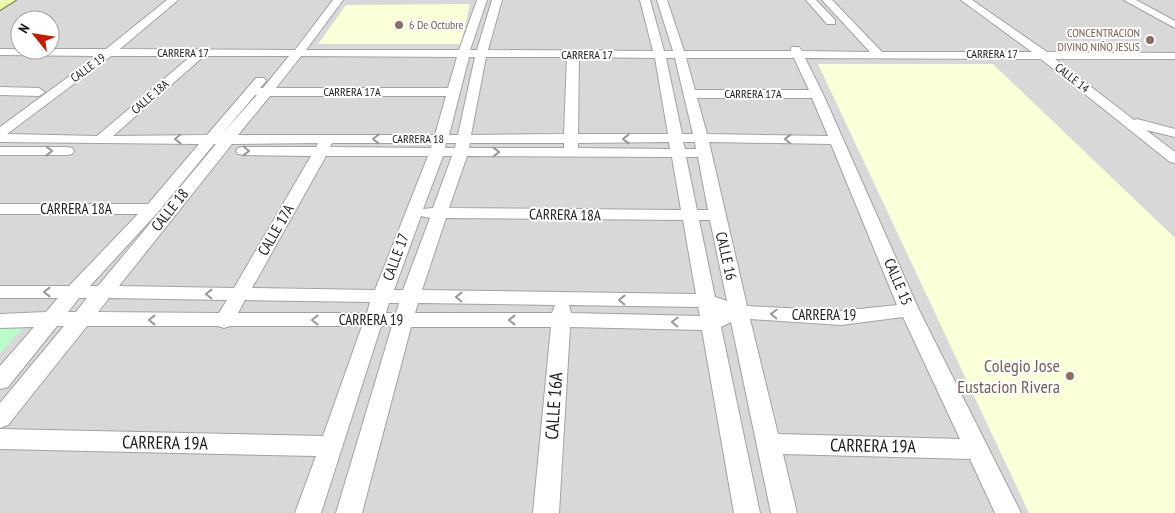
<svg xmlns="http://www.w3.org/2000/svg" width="1175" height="513" viewBox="0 0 1175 513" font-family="'PT Sans Narrow',sans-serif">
	<rect width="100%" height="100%" fill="#edebe0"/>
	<path fill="#d9d8d8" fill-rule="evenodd" d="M0,0H1175V513H0ZM20,20H50V50H20Z"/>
	<g fill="#faffd8">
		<polygon points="470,4 461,44 318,44 346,5"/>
		<polygon points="818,64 993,64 1175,238 1175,513 1029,513"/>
	</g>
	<polygon fill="#bbfac9" points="0,328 23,328 0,354"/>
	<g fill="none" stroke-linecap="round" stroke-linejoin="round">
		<defs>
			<g id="street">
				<path d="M167,0H178L120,49L295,50L333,0H343L306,50H459L477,0H487L470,50H477L492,0H502L488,50L653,51L640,0H650L664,51H673L657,0H667L684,51H791V47H799L802,51L870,52L822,0H832L882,52H1032L961,0H972L1047,52L1175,53V59H1055L1134,120L1137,119L1175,129V137L1146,130L1175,152V163L1170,162L1041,59L805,58L823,94L919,310L1021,513H995L970,459L783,454L797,513H771L731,322L721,327L760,513H734L702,330L570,327L559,513H533L551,327H411L362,513H336L392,326H381L321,513H295L316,456L0,449V429L323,436L362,326H230L224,328L218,326H87L8,425L0,428V403L64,326H57L8,387L0,389V366L34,327L0,328V314L46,312L58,298H0V286H69L138,214H0V204H148L199,144L0,142V127L97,56L0,55V49H106ZM111,56H191L97,136L7,134ZM204,56H289L263,88H260L266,81L264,78H256L207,135L113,136ZM301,56L457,57L448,88H276ZM469,57H475L458,135H449ZM486,57H567L564,134L471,135ZM579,57L655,58L668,134H578ZM666,58H675L693,134H682ZM686,58H794L809,90H695ZM255,95H257L221,135ZM270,96H446L435,135H238ZM697,98H812L828,136L707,134ZM669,142L670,149L578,148V143ZM683,142H695L696,149H685ZM709,142L831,144L897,305L841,311L747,306ZM318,143L316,147H243L238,148L236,151L238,154L243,155L311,156L234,288L119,286L232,144ZM332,143H432L431,148L330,147ZM446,143H456L455,148H445ZM470,143H564V148H469ZM214,144H216L98,286H90L158,212ZM326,156H428L375,290L252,288ZM443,156H452L433,208L423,209ZM467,156L672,157L681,210L449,208ZM686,157H698L708,210H697ZM421,216L430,218L403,290H394ZM446,218L683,220L696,294L422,290ZM699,220H710L727,301L715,297ZM79,298H87L76,312H68ZM109,298L227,300L219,313L98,312ZM245,300L370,302L367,313H238ZM389,303H399L396,313H386ZM418,303L555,305L552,313H415ZM569,305L698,307L700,316L571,313ZM903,317L960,439L778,434L750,319L841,325Z"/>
				<polygon points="806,0 816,0 835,20 835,24 827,24"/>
				<polygon points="1124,0 1136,0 1175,21 1175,28"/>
				<polygon points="0,87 39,88 45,92 39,96 0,95"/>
				<polygon points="0,147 67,147 72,148 74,151 72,154 67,155 0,155"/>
			</g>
			<polygon id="secondary" points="0,0 16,0 0,10"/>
		</defs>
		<use href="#street" stroke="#a2a2a2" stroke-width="2"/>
		<use href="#secondary" stroke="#567203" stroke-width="2"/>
		<use href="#street" fill="#fff" fill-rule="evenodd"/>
		<use href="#secondary" fill="#ecfab2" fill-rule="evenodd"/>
	</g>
	<defs><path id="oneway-chevron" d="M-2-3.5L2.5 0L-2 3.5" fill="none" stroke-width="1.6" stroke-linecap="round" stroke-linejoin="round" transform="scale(1.25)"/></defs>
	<g stroke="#989898">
		<use href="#oneway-chevron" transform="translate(178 139) rotate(179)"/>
		<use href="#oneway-chevron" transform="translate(376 139) rotate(180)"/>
		<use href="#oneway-chevron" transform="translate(626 139) rotate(180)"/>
		<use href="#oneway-chevron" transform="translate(788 139) rotate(-179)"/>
		<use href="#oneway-chevron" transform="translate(49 151)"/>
		<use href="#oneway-chevron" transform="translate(246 151) rotate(1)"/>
		<use href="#oneway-chevron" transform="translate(496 152)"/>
		<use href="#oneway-chevron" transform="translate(47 292) rotate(-180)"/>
		<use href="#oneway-chevron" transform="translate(209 294) rotate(-179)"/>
		<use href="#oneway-chevron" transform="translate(459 297) rotate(-179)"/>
		<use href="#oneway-chevron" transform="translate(622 300) rotate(-179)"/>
		<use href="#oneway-chevron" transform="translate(774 314) rotate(-177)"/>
		<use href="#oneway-chevron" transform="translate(152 320) rotate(-180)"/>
		<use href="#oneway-chevron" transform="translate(315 320) rotate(180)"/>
		<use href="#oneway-chevron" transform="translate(512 320) rotate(180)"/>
		<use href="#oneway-chevron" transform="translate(675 322) rotate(-179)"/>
	</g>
	<g fill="#8d6e63" stroke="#fff" stroke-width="2">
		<circle cx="399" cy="25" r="5"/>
		<circle cx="1150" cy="40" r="5"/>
		<circle cx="1070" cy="376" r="5"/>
	</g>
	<g text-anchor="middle" stroke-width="4" stroke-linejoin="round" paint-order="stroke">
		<g font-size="12" fill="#785e54" stroke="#fff" text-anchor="start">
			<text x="409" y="29">6 De Octubre</text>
			<text x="1140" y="37" text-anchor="end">CONCENTRACION<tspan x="1140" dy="14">DIVINO NIÑO JESUS</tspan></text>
		</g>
		<g font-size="12" fill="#1b1b1b" stroke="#fff">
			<text x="183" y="57">CARRERA 17</text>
			<text x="992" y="58">CARRERA 17</text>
			<text x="587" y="59">CARRERA 17</text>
			<text transform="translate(88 68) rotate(-36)" y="4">CALLE 19</text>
			<text transform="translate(1072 78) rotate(38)" y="4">CALLE 14</text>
			<text x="352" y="96">CARRERA 17A</text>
			<text x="753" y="98">CARRERA 17A</text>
			<text transform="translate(150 97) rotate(-41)" y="4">CALLE 18A</text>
			<text x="418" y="143">CARRERA 18</text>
		</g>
		<g font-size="15" fill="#1b1b1b" stroke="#fff">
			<text x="76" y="214">CARRERA 18A</text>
			<text transform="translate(170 210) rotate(-51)" y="5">CALLE 18</text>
			<text transform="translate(565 215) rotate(1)" y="5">CARRERA 18A</text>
			<text transform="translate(276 230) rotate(-60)" y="5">CALLE 17A</text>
			<text transform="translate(726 256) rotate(77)" y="5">CALLE 16</text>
			<text transform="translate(396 257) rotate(-70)" y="5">CALLE 17</text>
			<text transform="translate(898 282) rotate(67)" y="5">CALLE 15</text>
			<text x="824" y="320">CARRERA 19</text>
			<text x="371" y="325">CARRERA 19</text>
		</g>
		<g font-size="18" fill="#785e54" stroke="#fff" text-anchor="end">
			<text x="1060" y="372">Colegio Jose<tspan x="1060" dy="21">Eustacion Rivera</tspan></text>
		</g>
		<g font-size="18" fill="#1b1b1b" stroke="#fff">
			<text transform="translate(554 406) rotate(-86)" y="6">CALLE 16A</text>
			<text transform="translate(165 443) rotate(1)" y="6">CARRERA 19A</text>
			<text transform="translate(873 446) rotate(1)" y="6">CARRERA 19A</text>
		</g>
	</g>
	<g transform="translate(35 35) rotate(300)"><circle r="24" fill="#ffffff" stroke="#a4a4a4"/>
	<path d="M0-4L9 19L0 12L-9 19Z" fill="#c71b00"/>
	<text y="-8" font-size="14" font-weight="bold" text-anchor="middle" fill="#1b1b1b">N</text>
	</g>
</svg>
